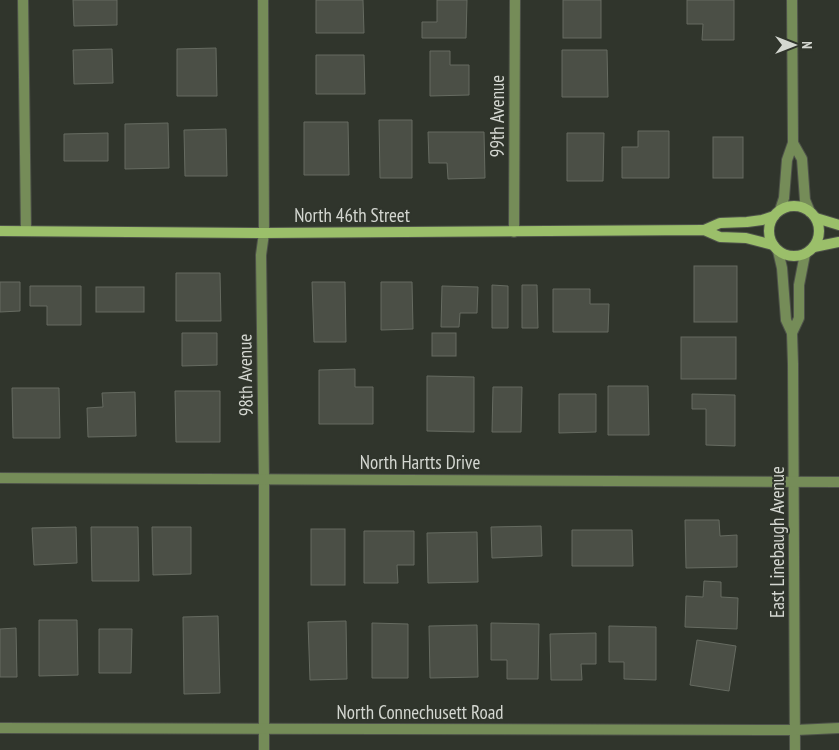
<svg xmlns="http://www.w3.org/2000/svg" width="839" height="750" viewBox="0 0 839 750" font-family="'PT Sans Narrow',sans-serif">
	<rect width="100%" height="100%" fill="#30352c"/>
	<g fill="#4b4f46" stroke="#666b61">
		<polygon points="73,0 117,0 117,25 74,26"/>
		<polygon points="316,0 363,0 364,33 316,33"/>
		<polygon points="437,0 467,0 466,38 422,38 422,22 437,22"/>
		<rect x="563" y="0" width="38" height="38"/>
		<polygon points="687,0 734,0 734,40 702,40 703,24 687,24"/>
		<polygon points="216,48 217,96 177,96 177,49"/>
		<polygon points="112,49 113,83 74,84 73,50"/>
		<polygon points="562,50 607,50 608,97 562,97"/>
		<polygon points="430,51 450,51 450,65 469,65 469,95 430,96"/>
		<polygon points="316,55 364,55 365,94 316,94"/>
		<polygon points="379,120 412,120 412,178 380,178"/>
		<polygon points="304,122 348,122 349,175 304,175"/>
		<polygon points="168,123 169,168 125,169 125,124"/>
		<polygon points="226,129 227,176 185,176 184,130"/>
		<polygon points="638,131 669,131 669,178 622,178 622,147 638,147"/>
		<polygon points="428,132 484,132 485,178 448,179 447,163 429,163"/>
		<polygon points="108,133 108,161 64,161 64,134"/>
		<polygon points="567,133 604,133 603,181 567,181"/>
		<rect x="713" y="137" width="30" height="41"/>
		<rect x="694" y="266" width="43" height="56"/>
		<polygon points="176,273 220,273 221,321 176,321"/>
		<polygon points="0,282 20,282 20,311 0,312"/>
		<polygon points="312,282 345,282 346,342 314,342"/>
		<polygon points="381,282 412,282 413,329 381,330"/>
		<polygon points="492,285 508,286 508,328 492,328"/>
		<polygon points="522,285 537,285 538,328 522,328"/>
		<polygon points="30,286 81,286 81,325 47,325 47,306 30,306"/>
		<polygon points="442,286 478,287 477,313 460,313 459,327 441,327"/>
		<rect x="96" y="287" width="48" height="25"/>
		<polygon points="553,289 590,289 590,304 609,304 608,332 553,332"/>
		<polygon points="182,333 217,333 217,365 182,366"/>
		<rect x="432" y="333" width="24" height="23"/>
		<rect x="681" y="337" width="55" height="42"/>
		<polygon points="355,369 355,387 373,387 373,424 319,424 319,370"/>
		<polygon points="427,376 474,377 474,432 427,431"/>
		<polygon points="608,386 648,386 649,435 608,435"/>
		<polygon points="493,387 522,387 521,432 492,432"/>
		<polygon points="12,388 59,388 60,438 13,438"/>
		<polygon points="175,391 220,391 220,442 176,442"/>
		<polygon points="135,392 136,436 88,437 87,408 103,407 102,393"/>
		<polygon points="559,394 596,394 596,432 559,433"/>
		<polygon points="692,394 735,395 735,446 706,445 706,409 692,409"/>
		<polygon points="685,520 719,520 720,536 737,535 737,567 686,568"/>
		<polygon points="541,526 542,556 492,558 491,527"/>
		<polygon points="76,527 77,563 34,565 32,528"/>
		<polygon points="91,527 138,527 139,581 92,581"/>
		<polygon points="152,527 191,527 191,574 153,575"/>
		<rect x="311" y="529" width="34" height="56"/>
		<polygon points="572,530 632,530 633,566 572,566"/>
		<polygon points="364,531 414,531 414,565 397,565 398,583 364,583"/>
		<polygon points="477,532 478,582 428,583 427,533"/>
		<polygon points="704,581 721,582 721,597 738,598 737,629 685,627 686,596 703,597"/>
		<polygon points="218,616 220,693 184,694 183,617"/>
		<polygon points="39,620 77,620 78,675 39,676"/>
		<polygon points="346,621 347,679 310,680 308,622"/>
		<polygon points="372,623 408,624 408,678 372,678"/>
		<polygon points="491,623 539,624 538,679 507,679 507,660 491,660"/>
		<polygon points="477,625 478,677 430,678 429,626"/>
		<polygon points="609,626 656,627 656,680 624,679 624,662 609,662"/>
		<polygon points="16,628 17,677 0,677 0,629"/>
		<polygon points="99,629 132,629 131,673 99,673"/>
		<polygon points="596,633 596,664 581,664 582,680 551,680 550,634"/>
		<polygon points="697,640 736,646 729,691 690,685"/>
	</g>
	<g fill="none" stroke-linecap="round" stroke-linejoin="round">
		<defs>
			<g id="street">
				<polyline points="23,0 26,231"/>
				<polyline points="263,0 264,233 261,255 264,479 264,750"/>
				<polyline points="793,143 802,159 805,200 810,212"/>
				<polyline points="780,210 784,198 787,160 793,143 792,0"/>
				<polyline points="514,232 515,0"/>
				<polyline points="778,251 782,268 786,320 792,333 793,364 795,750"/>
				<polyline points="792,333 799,318 799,285 805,254"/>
				<polyline points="0,478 839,482"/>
				<polyline points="0,728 796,730 839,728"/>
			</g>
			<g id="secondary">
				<circle cx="794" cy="231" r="25"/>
				<polyline points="816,218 839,225"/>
				<polyline points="704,230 720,223 747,222 762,220 774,216"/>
				<polyline points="0,231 264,233 704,230 720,237 746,238 773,245"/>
				<polyline points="814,247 839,242"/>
			</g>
		</defs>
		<use href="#street" stroke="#4e524a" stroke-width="12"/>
		<use href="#secondary" stroke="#4e524a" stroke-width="12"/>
		<use href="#street" stroke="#758c58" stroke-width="10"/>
		<use href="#secondary" stroke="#9bbf6a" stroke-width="10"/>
	</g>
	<g text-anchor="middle" stroke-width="4" stroke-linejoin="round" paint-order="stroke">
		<g font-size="19" fill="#d4d7d1" stroke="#30352c">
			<text transform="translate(497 116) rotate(-90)" y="7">99th Avenue</text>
			<text x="352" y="222">North 46th Street</text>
			<text transform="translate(245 375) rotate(-91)" y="7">98th Avenue</text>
			<text x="420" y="469">North Hartts Drive</text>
			<text transform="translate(777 542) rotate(-90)" y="7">East Linebaugh Avenue</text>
			<text x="420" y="719">North Connechusett Road</text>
		</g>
	</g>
	<g transform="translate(794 45) rotate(90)" stroke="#30352c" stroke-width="4" paint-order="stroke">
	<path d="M0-4L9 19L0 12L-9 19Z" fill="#d4d7d1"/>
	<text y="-8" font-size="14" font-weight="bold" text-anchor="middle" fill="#d4d7d1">N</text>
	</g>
</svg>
